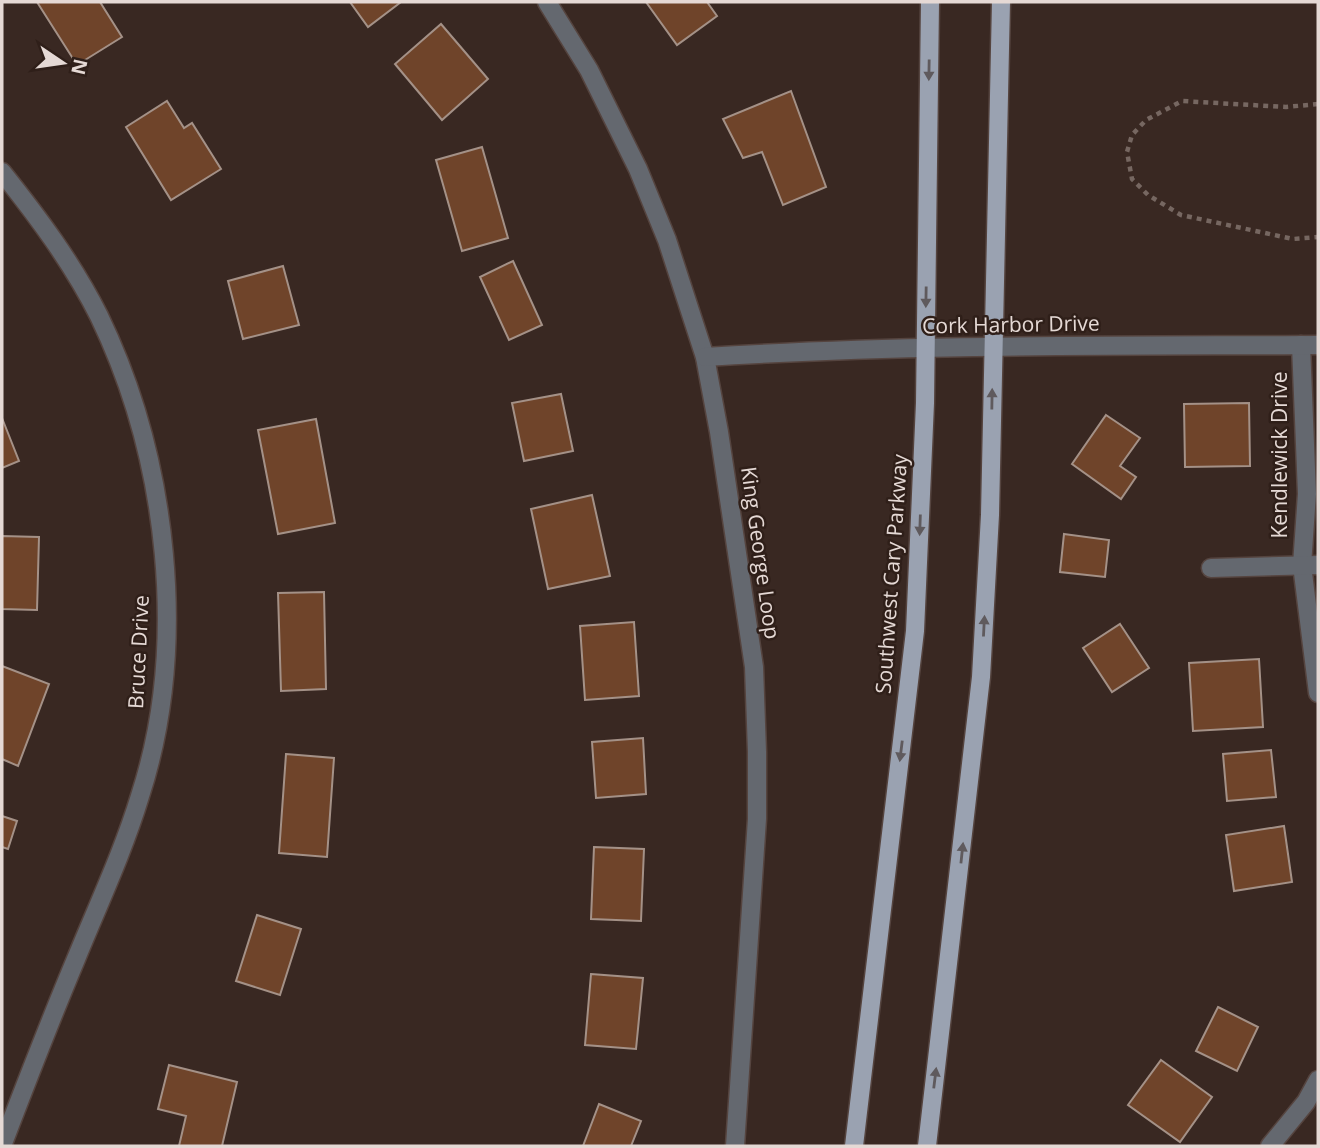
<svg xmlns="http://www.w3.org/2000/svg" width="1320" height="1148" viewBox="0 0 1320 1148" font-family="'Open Sans',sans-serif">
	<rect width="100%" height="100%" fill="#392822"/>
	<g fill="#6f442a" stroke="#a49187" stroke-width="2">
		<polygon points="37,2 100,2 122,37 77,65"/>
		<polygon points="350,2 401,2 368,27"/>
		<polygon points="646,2 707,2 717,16 677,45"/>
		<polygon points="441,24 488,79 442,120 395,64"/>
		<polygon points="791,91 826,187 783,205 762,152 743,158 723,119"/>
		<polygon points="167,101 184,128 192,123 221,169 171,200 126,127"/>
		<polygon points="482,147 508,238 462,251 436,160"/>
		<polygon points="513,261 542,325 509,340 480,277"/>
		<polygon points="283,266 299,325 243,339 228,281"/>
		<polygon points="561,394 573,451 524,461 512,403"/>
		<polygon points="1249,403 1250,466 1185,467 1184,404"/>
		<polygon points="1106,415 1140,438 1120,466 1136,477 1121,499 1072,464"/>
		<polygon points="2,418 19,461 2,468"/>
		<polygon points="316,419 335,523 278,534 258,430"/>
		<polygon points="592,495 610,576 548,589 531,509"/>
		<polygon points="1064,534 1109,540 1105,577 1060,572"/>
		<polygon points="2,536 39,537 37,610 2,609"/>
		<polygon points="324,592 326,689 281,691 278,593"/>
		<polygon points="634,622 639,696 585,700 580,626"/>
		<polygon points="1120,624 1149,668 1112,692 1083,648"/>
		<polygon points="1259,659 1263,727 1193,731 1189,663"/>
		<polygon points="2,666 49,684 18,766 2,759"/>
		<polygon points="643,738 646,794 596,798 592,742"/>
		<polygon points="1271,750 1276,797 1227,801 1223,754"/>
		<polygon points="286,754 334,758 327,857 279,853"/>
		<polygon points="2,816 17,821 8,849 2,847"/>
		<polygon points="1284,826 1292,882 1234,891 1226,835"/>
		<polygon points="594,847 644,849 641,921 591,919"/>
		<polygon points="257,915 301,929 280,995 236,981"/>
		<polygon points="591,974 643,978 636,1049 585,1045"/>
		<polygon points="1218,1007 1258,1027 1237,1071 1196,1051"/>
		<polygon points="1161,1060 1212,1097 1180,1142 1128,1105"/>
		<polygon points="169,1065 237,1082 222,1146 179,1146 186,1116 158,1109"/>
		<polygon points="599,1104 641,1121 631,1146 583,1146"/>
	</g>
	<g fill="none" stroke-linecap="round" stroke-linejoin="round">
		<defs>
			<g id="minor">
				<polyline points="547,2 589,70 638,169 667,240 705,357 719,432 754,667 757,752 757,819 735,1146"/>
				<path d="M2,172C38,217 73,264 99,316C168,459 189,645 140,796C123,852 98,905 76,959C50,1021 26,1083 2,1146"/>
				<polyline points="1301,345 1307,494 1302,565 1318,693"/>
				<path d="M705,357C909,344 1114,346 1318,345"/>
				<polyline points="1211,568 1318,565"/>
				<polyline points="1270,1146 1306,1102 1318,1080"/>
			</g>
			<g id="major">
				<polyline points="854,1146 915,631 925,403 930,2"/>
				<polyline points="927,1146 981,677 990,515 1001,2"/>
			</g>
		</defs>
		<use href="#minor" stroke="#55443f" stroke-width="21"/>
		<use href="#major" stroke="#55443f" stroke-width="21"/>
		<polyline stroke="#766761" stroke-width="4.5" stroke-dasharray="5 5" stroke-linecap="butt" points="1318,104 1286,107 1182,101 1146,120 1132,135 1127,152 1132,179 1148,195 1181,215 1293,239 1318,237"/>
		<use href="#minor" stroke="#64686f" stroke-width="18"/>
		<use href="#major" stroke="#9aa2b1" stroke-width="18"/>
	</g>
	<defs><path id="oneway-solid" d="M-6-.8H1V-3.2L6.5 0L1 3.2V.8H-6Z" transform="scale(1.75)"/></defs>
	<g fill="#5f5a5d">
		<use href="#oneway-solid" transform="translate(929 70) rotate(91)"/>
		<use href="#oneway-solid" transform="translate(926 297) rotate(91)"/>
		<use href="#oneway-solid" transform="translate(992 399) rotate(-89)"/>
		<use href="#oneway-solid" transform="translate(920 525) rotate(92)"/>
		<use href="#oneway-solid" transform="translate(984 626) rotate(-87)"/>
		<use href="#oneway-solid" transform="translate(901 751) rotate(97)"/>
		<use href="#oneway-solid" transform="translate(962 853) rotate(-84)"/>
		<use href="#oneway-solid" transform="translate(935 1078) rotate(-83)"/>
	</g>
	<g text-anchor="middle" stroke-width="5" stroke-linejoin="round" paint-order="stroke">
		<g font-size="21" fill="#e5d9d5" stroke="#2f1f19">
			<text transform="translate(1011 325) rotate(-1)" y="7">Cork Harbor Drive</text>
			<text transform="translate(1280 455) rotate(-90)" y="7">Kendlewick Drive</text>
			<text transform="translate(760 553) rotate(82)" y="7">King George Loop</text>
			<text transform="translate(892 574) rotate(-86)" y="7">Southwest Cary Parkway</text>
			<text transform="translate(139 652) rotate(-87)" y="7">Bruce Drive</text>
		</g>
	</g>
	<rect width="1320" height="1148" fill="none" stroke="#e5d9d5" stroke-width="7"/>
	<g transform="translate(63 63) rotate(103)" stroke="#2f1f19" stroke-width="5" paint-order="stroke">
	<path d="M0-5L12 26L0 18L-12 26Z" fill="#e5d9d5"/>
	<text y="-10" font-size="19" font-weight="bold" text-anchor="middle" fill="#e5d9d5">N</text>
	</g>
</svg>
